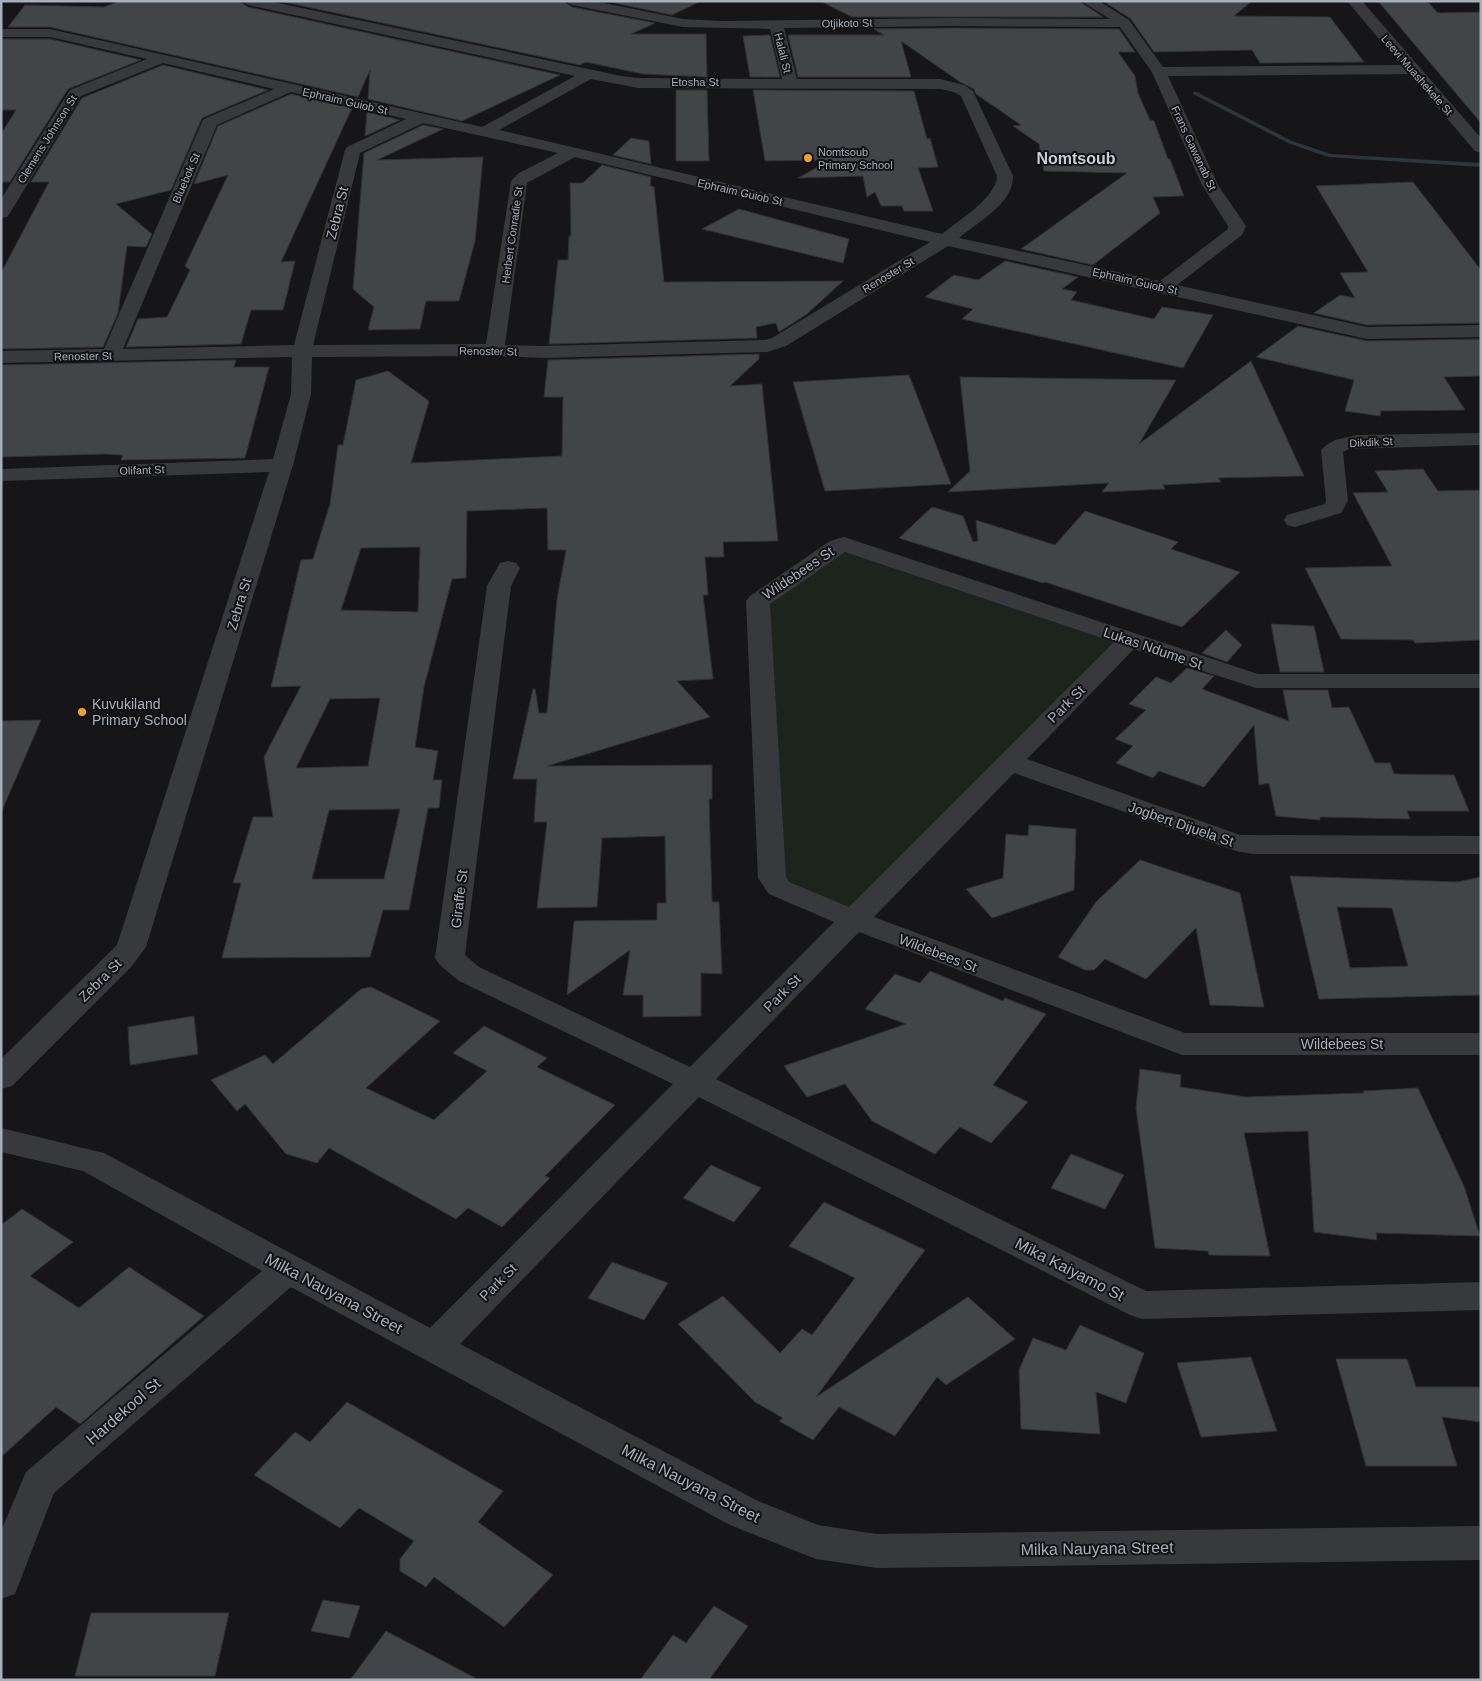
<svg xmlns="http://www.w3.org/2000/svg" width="1482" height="1681" viewBox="0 0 1482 1681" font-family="Arial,sans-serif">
	<rect width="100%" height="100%" fill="#161618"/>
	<polygon fill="#1c241c" points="838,546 1129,640 854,920 779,888 759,599"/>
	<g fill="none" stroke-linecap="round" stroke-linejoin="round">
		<polygon fill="#2c373d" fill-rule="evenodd" points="1193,92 1197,92 1292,141 1331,154 1481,163 1481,167 1328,157 1288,143 1193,94"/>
	</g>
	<g fill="#424548" stroke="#303134" fill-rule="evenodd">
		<polygon points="120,1 239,1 248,7 560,75 462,121 368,99 370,70 358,97 50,27 8,27 25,5 104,7"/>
		<polygon points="279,1 563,1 572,7 655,23 631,34 706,34 707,77 643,74 586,62 580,65"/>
		<polygon points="605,1 701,1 672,15"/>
		<polygon points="820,1 1079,1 1103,17 852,17"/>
		<polygon points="1103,1 1252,1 1234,16 1330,17 1364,62 1260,63 1252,50 1154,52 1131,19"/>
		<polygon points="1378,1 1427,1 1438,13 1481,12 1481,123"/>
		<polygon points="953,28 1119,29 1135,52 1118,52 1135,76 1138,93 1150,120 1154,121 1168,159 1170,159 1184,196 1153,197 1160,213 1093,265 1021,249 1127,173 1044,171 1039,144 1013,126 1021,125 976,94 974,89 960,82 901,41 911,77 798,77 788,35 884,35 874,29"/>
		<polygon points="770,35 780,77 750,77 743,36"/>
		<polygon points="1,39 50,39 141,60 68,89 10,182 1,182 1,134 16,110 1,110"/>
		<polygon points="163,65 268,90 202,118 171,190 116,204 152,234 146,247 127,246 118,313 103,347 1,349 1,273 49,182 31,182 82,98"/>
		<polygon points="676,90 707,90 709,161 676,161"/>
		<polygon points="753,90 914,91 927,139 930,138 938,167 918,168 933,211 904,211 902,206 881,206 875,192 867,197 863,176 798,178 830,160 765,161"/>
		<polygon points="291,94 352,108 281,262 295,261 283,310 251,310 241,344 126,347 138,319 167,317 190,270 185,266 228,175 194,184 218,126"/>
		<polygon points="367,112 400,120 365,136"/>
		<polygon points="423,125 443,129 377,160 483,157 475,241 459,301 426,301 420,329 368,330 374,307 353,289 364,153"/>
		<polygon points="631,138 649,141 651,164 613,155"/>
		<polygon points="602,165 651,177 650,186 654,187 664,282 843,281 807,314 779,332 776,323 756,327 757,338 549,344 558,260 568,260 569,236 571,236 570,183 583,183"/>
		<polygon points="1413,182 1481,270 1481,323 1367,325 1314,313 1340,295 1355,298 1340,273 1368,272 1316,186"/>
		<polygon points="739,209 849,239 843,263 702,229"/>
		<polygon points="1005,261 1078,277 1062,289 1077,292 1071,300 1154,319 1162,307 1213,315 1183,368 962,319 973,309 925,297 954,275 978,280"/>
		<polygon points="1298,326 1367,341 1481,339 1481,376 1444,377 1465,410 1381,411 1380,416 1345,411 1354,380 1256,357"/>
		<path d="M759,354V359L730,386L762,384L778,541L723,542L724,557H705L708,595H703L713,679L677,681L710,717L547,766L712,765V799H709L712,902H719L722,974L701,973V1016L643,1017V995H623L630,950L567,995L574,921L657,920V903H666L665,836L602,838L597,907L537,908L547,822H534L537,779H513L533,689H535L539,713H547L557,599L566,550H548L547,508L467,511L466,578L452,579L424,687L415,747L438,751L433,780H442L439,808H428L409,910H383L370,957L222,958L241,883H233L253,817H273L264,757L301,686L271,687L301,560L313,559L330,504L338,445H343L356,380L388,371L429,401L411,463L562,456L563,397H544L548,360ZM420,547L418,612L341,610L361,548ZM380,698L368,766L296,768L330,699ZM400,809L384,879H312L329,810Z"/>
		<polygon points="236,360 234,367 269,367 245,458 121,460 123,455 103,454 1,457 1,365"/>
		<polygon points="1251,361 1304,476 1218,478 1221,482 1163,485 1165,489 1102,492 1109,483 948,492 970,471 960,377 1176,380 1139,444"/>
		<polygon points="909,375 951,484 825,491 793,382"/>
		<polygon points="1423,469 1438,491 1481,490 1481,640 1415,643 1413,640 1341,639 1305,568 1392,566 1353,493 1388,492 1375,471"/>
		<polygon points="932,507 963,516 973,542 978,541 976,520 1055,545 1085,511 1178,542 1171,549 1240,572 1182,627 1045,582 1043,583 899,538"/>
		<polygon points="1271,624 1314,626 1324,672 1280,672"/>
		<polygon points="1226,630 1242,645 1227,662 1202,653"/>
		<polygon points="1187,668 1214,676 1202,689 1289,721 1283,690 1328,690 1332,708 1349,707 1375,763 1390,763 1394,774 1454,775 1469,811 1407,811 1410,819 1320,817 1320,820 1276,816 1269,783 1259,785 1254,725 1204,787 1159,771 1153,778 1116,763 1133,746 1115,739 1146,710 1129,704 1156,677 1171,683"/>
		<polygon points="41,720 1,813 1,721"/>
		<polygon points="1029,825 1076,829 1074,890 992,918 966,889 1003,878 1006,834 1028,836"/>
		<polygon points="1140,860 1240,893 1264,1007 1210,1005 1196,928 1146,979 1105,959 1094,970 1085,970 1058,957 1096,902"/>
		<path d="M1290,876L1457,882L1481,877V995L1319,999ZM1337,907L1392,908L1408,966L1350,968Z"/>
		<polygon points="930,971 1003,1001 1005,998 1046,1014 993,1085 1028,1102 991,1143 960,1127 935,1154 872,1121 845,1084 807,1097 784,1066 906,1024 865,1009 895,974 920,983"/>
		<polygon points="371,987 440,1021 366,1088 434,1120 487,1071 453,1053 484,1026 547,1058 537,1067 615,1105 545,1176 550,1178 502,1227 468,1208 456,1219 329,1148 317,1163 286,1154 245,1104 237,1111 211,1080 265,1055 273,1064 361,989"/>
		<polygon points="194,1016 198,1054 130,1065 128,1027"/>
		<polygon points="1140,1069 1181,1075 1180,1087 1246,1097 1364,1093 1363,1091 1418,1088 1464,1186 1480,1236 1376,1233 1377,1240 1314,1232 1308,1131 1244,1133 1270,1256 1209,1255 1208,1251 1155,1248 1136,1108"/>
		<polygon points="1071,1154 1124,1175 1105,1209 1051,1188"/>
		<polygon points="711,1165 761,1188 734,1222 683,1198"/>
		<polygon points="824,1202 925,1250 816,1397 968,1297 1015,1339 946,1385 937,1377 895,1436 839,1407 813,1440 779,1421 783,1418 755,1402 678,1324 723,1296 780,1353 802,1329 812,1335 855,1278 789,1246"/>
		<polygon points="22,1209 73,1242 30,1276 79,1308 129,1267 204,1316 80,1424 56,1407 1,1457 1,1225"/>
		<polygon points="612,1262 668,1283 644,1320 588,1298"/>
		<polygon points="1080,1325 1144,1353 1126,1403 1096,1392 1100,1434 1021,1429 1019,1370 1033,1338 1066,1350"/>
		<polygon points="1251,1357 1277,1431 1201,1437 1177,1363"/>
		<polygon points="1336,1359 1407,1359 1416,1387 1481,1387 1481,1422 1442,1417 1457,1466 1366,1466"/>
		<polygon points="347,1402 503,1491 478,1522 553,1575 504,1627 434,1577 426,1587 400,1571 400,1559 414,1541 359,1508 340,1528 254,1475 295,1432 310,1442"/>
		<polygon points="323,1600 360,1606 349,1638 311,1631"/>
		<polygon points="714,1606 748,1626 709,1680 640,1680 673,1635 686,1643"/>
		<polygon points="91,1613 229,1613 215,1676 75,1676"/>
		<polygon points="386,1631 479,1680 350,1680"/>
	</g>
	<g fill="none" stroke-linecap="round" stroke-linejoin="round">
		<g fill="#37393d" fill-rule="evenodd">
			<path d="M241,1H269L621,76L638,78L782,79L770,29L683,27L572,5L565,1H594L683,19L721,21L953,18L1110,19L1081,1H1099L1129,20L1163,67L1401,65L1347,1H1362L1481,138V153L1475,151L1409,74L1168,76L1218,185L1246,226L1242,235L1177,285L1367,327L1481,325V337L1367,339L948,246L786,346L767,352L543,358L494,356L312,357L311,394L293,465L146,947L131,967L12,1086L1,1089V1059L117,945L269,472L1,481V469L273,459L291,394L292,357L1,363V351L104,349L202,122L204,119L274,89L163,63L81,96L10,213L7,217L1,218V199L70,90L147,59L50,37H1V29H50L482,127L575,76L248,5ZM953,26L1120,27L1152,72L1202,185L1228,226V229L1160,281L959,238C978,222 1014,203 1013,176L973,91L964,85L940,79H797L784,28ZM591,79L638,88L940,89L954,92L961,96L997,176C996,198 959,220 942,234L499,130ZM291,92L406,119L347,147L345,150L294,345L123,349L217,125ZM423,123L558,153L519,173L511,181L486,344L313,345L360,153ZM575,157L930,242L772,338L765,340L543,346L505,345L527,183Z"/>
			<polygon points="1481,433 1481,445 1349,449 1343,452 1348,501 1341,513 1295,527 1287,525 1284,520 1287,515 1325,504 1326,501 1321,450 1325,446 1335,440 1357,435"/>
			<path d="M844,537L1258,674H1481V688H1256L1134,649L1027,759L1240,835L1481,836V854H1251L1236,851L1014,773L874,917L1185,1033H1481V1055H1182L859,932L716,1079L1146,1291L1481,1282V1310L1142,1319L1130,1315L699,1097L460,1344L758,1501L818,1525L877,1534L1481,1526V1560L877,1568L816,1559L730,1525L291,1287L54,1493L15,1594L1,1599V1531L26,1472L262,1271L83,1171L1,1152V1128L104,1153L430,1328L673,1084L459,981L440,965L435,958L487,586L500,563L508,561L516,563L520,568L511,586L465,955L479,967L690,1067L834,922L769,894L758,878L746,601L750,596L830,541ZM845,552L1114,642L849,907L789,882L786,877L770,604Z"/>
		</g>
	</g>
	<g fill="#f89c2f" stroke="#111113" stroke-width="2">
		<circle cx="808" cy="158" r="5"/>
		<circle cx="82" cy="712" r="5"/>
	</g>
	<g text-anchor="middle" stroke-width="4" stroke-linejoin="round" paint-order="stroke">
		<g font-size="11" fill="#a8afb9" stroke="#111113">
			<text transform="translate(847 23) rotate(-1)" y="4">Otjikoto St</text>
			<text transform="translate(783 53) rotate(76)" y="4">Halali St</text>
			<text transform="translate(1417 75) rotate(49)" y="4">Leevi Muashekele St</text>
			<text x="695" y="86">Etosha St</text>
			<text transform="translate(345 101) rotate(13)" y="4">Ephraim Guiob St</text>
			<text transform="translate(47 139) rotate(-58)" y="4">Clemens Johnson St</text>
			<text transform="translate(1194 148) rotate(65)" y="4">Frans Gawanab St</text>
			<text transform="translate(186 178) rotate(-67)" y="4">Bluebok St</text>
			<text transform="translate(740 192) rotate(13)" y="4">Ephraim Guiob St</text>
			<text transform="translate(512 235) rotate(-82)" y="4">Herbert Conradie St</text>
			<text transform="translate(888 275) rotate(-31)" y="4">Renoster St</text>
			<text transform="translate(1135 281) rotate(13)" y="4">Ephraim Guiob St</text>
			<text transform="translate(488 351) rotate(1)" y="4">Renoster St</text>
			<text transform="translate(83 356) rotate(-1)" y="4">Renoster St</text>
			<text transform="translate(1371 442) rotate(-3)" y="4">Dikdik St</text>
			<text transform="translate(142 470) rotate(-2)" y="4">Olifant St</text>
		</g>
		<g font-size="11" fill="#a8afb9" stroke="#111113" text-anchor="start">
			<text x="818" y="156">Nomtsoub<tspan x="818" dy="13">Primary School</tspan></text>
		</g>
		<g font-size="14" fill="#a8afb9" stroke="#111113">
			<text transform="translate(337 213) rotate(-76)" y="5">Zebra St</text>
			<text transform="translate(798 573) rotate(-34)" y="5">Wildebees St</text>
			<text transform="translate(239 604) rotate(-73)" y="5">Zebra St</text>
			<text transform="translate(1153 648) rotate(19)" y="5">Lukas Ndume St</text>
			<text transform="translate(1066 704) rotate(-45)" y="5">Park St</text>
			<text transform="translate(1181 824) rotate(19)" y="5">Jogbert Dijuela St</text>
			<text transform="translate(459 899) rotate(-83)" y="5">Giraffe St</text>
			<text transform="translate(938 953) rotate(21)" y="5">Wildebees St</text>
			<text transform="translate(100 980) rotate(-45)" y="5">Zebra St</text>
			<text transform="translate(782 993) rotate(-45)" y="5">Park St</text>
			<text x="1342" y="1049">Wildebees St</text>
			<text transform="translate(498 1282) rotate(-45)" y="5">Park St</text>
		</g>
		<g font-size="14" fill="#a8afb9" stroke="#111113" text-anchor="start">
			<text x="92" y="709">Kuvukiland<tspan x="92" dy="16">Primary School</tspan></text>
		</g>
		<g font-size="16" font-weight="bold" fill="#c9cdd5" stroke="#111113">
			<text x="1076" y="164">Nomtsoub</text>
		</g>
		<g font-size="16" fill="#a8afb9" stroke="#111113">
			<text transform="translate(1070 1269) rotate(27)" y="6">Mika Kaiyamo St</text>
			<text transform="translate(334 1293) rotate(28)" y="6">Milka Nauyana Street</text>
			<text transform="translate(123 1411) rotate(-41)" y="6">Hardekool St</text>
			<text transform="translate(691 1483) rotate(27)" y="6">Milka Nauyana Street</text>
			<text transform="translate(1097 1548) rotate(-1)" y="6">Milka Nauyana Street</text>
		</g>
	</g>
	<rect width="1482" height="1681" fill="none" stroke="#a8afb9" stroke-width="5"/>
</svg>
